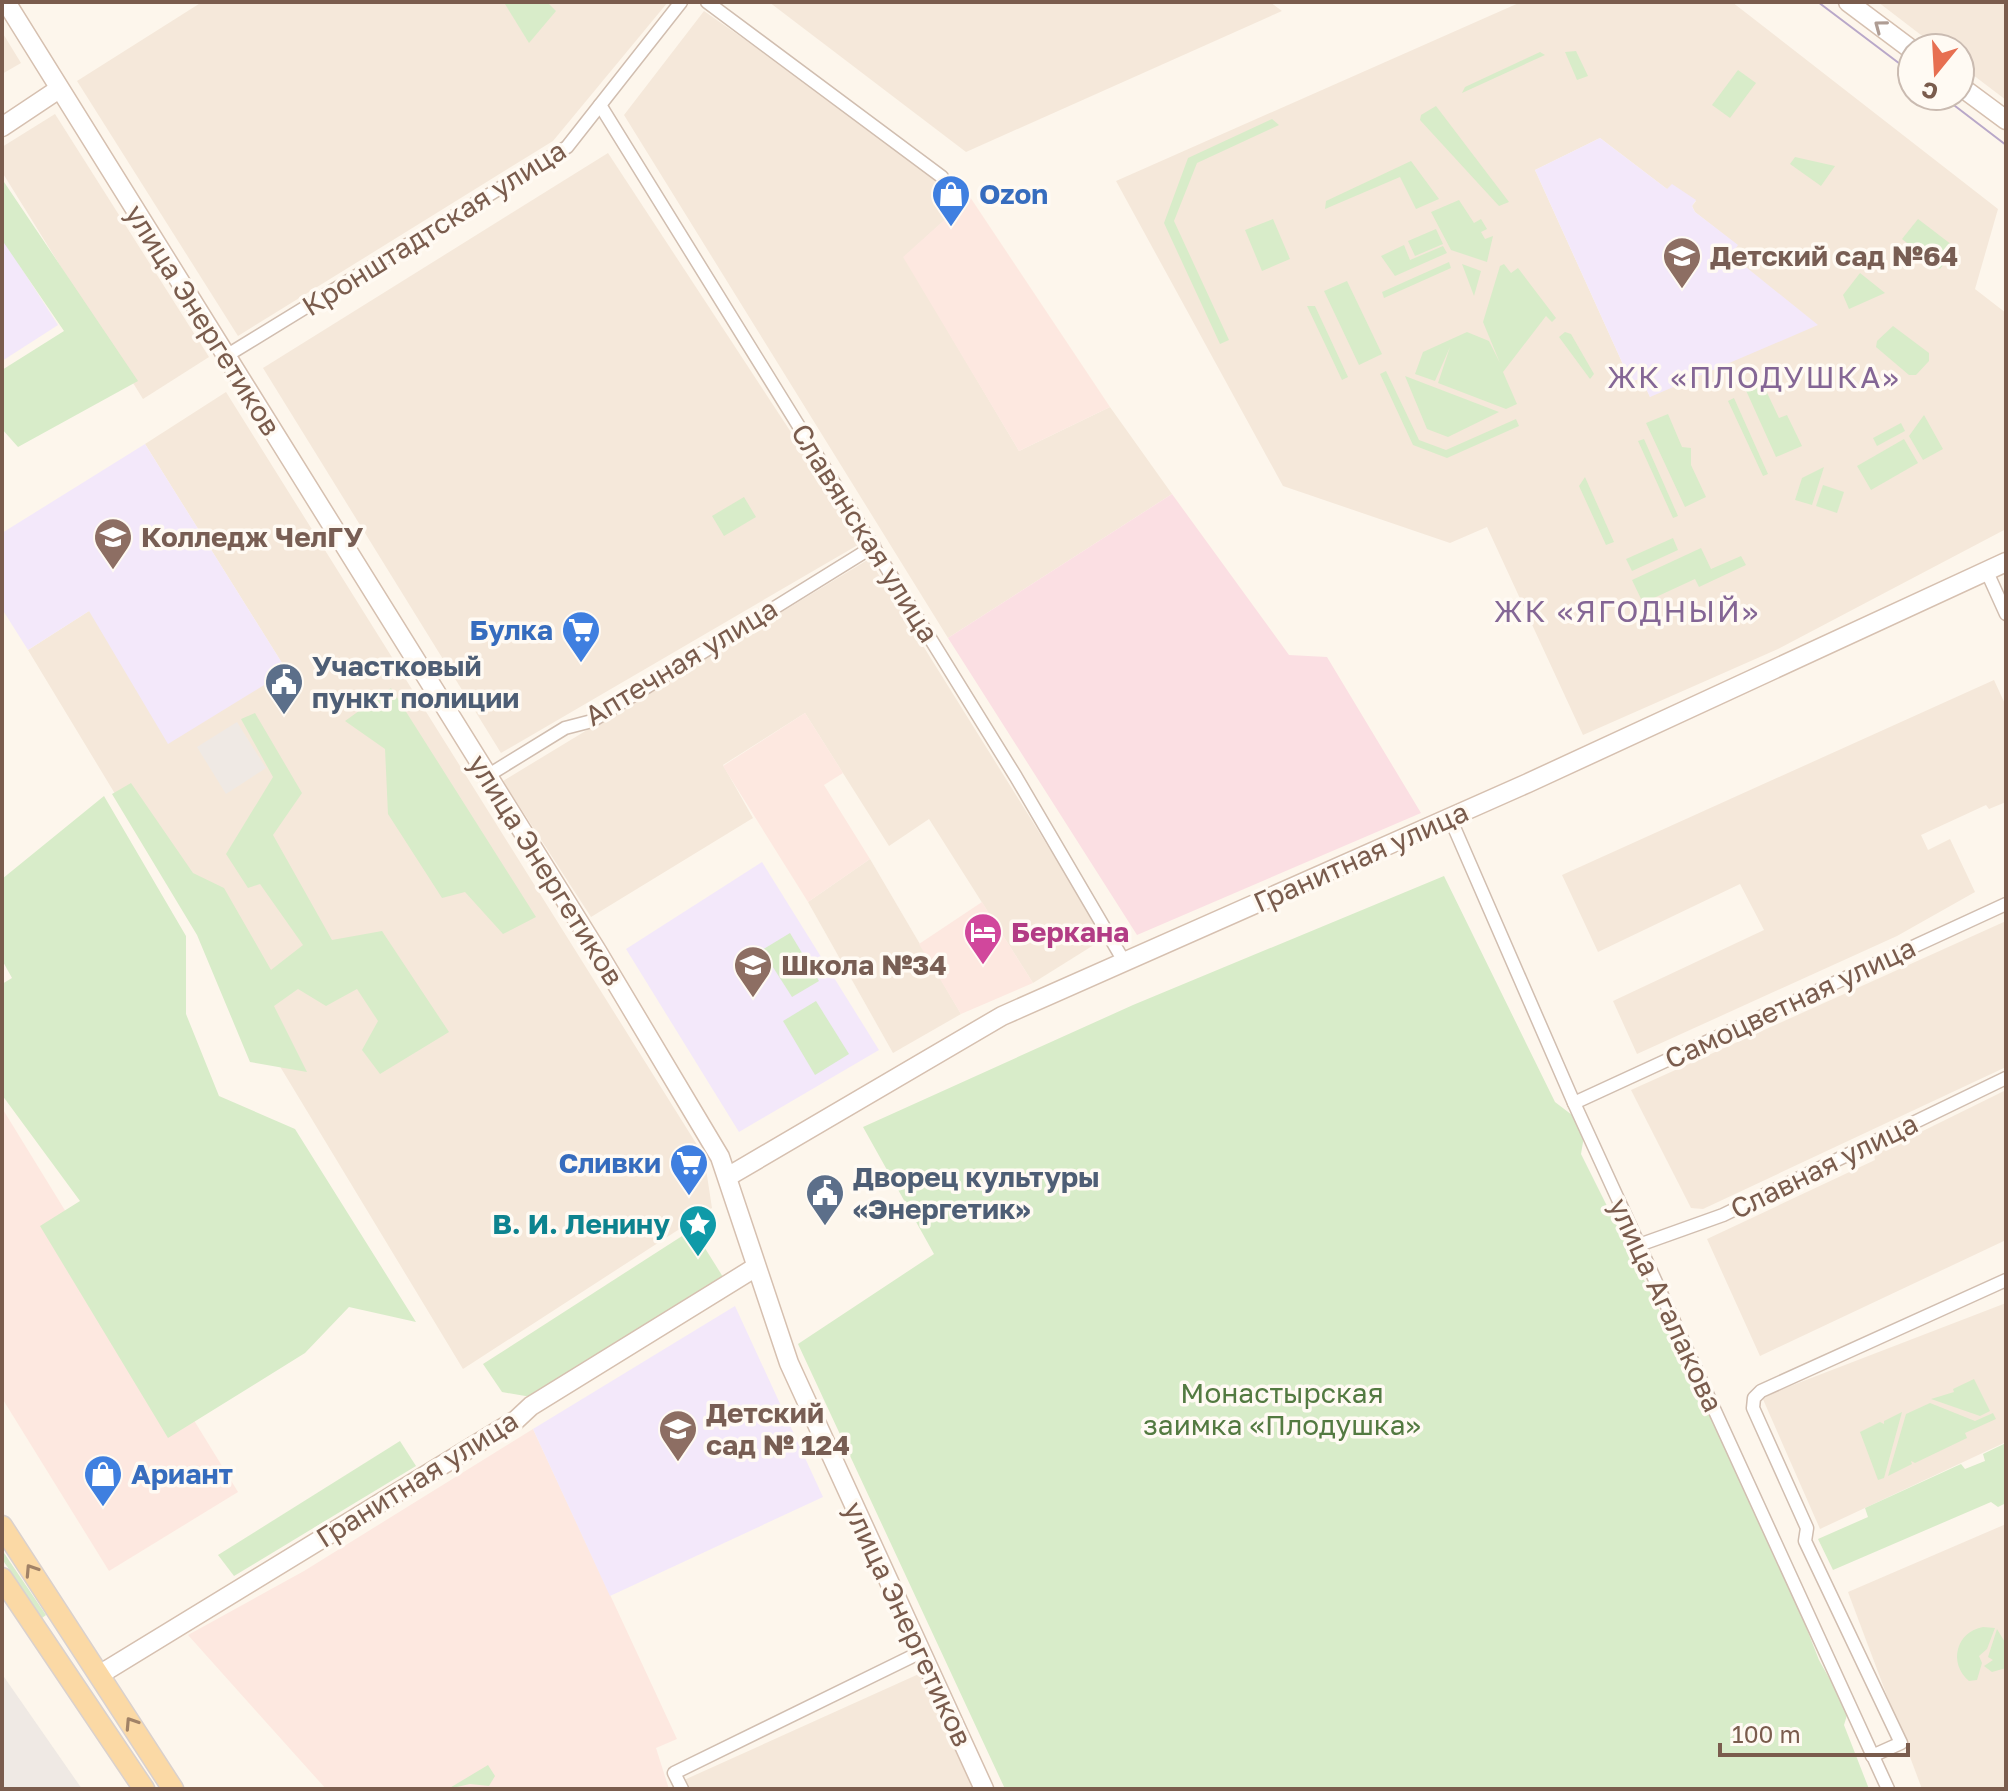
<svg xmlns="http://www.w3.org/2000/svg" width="2008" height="1791" viewBox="0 0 2008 1791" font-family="'Golos Text',sans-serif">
	<rect width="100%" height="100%" fill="#fdf6ec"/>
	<g fill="#f5e8da" fill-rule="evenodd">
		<polygon points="202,2 668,2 553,141 238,336 77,81"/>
		<polygon points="769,2 1270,2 1282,11 966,152"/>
		<path d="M1521,2H1732L1998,209L1975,289L2006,313V529L1778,649L1583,735L1487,527L1450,543L1283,486L1116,181ZM1600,138L1667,189L1696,201L1692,206L1695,212L1737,245L1650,397L1641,378L1631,382L1535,170Z"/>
		<polygon points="1878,2 2006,2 2006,100 1960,65 1960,48 1938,48"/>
		<polygon points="704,11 970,197 904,257 1019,451 1110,407 1172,494 948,638 624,115"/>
		<polygon points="2,32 21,63 2,74"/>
		<polygon points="55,114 209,357 143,399 2,172 2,147"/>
		<polygon points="608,153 863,542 501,753 263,368"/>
		<polygon points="226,392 704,1156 712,1208 463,1369 28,650 89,611 287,671 145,444"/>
		<polygon points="869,559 1105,938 1033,983 929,819 889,846 805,713 723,765 753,818 591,917 503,781"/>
		<polygon points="1994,680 2006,706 2006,802 1989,809 1986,805 1921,835 1928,850 1950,839 1975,892 1897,936 1637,1054 1613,1001 1764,930 1740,884 1598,952 1562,875"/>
		<polygon points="870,859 961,1014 893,1053 808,902"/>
		<polygon points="2006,921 2006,1067 1703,1209 1691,1208 1631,1090"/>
		<polygon points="2006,1090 2006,1240 1760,1356 1707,1239 1875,1160 1874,1155"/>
		<polygon points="2006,1303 2006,1442 1820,1529 1762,1397"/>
		<polygon points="2006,1524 2006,1789 1922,1789 1848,1592"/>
		<polygon points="921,1673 975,1789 689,1789 684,1780"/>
	</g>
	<g fill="#fde8e0">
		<polygon points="970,197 1110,407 1019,451 903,257"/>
		<polygon points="805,713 843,773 824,785 870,859 808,902 723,766"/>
		<polygon points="982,902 1033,983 961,1014 919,944"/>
		<polygon points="2,1108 238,1492 109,1571 2,1398"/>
		<polygon points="533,1429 677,1739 656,1748 669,1789 326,1789 188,1635 304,1571"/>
	</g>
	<g fill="#efe9e4">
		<polygon points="237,722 266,768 226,794 197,747"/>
		<polygon points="2,1674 82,1789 2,1789"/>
	</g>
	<g fill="#f3e8fa">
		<polygon points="1600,138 1667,189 1672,184 1696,200 1692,206 1695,212 1738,245 1731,255 1818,325 1650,397 1641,378 1631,382 1535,170"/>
		<polygon points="2,238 58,325 2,361"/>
		<polygon points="145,444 287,671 168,744 89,611 28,650 2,609 2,533"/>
		<polygon points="762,862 879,1050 739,1132 626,949"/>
		<polygon points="735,1306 823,1497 610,1596 533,1429"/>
	</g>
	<polygon fill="#fbdfe3" points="1172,494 1289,655 1327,657 1421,813 1137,935 948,638"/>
	<g fill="#d8ecc9">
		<polygon points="507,2 547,2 556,11 529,43 505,4"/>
		<polygon points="1576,51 1588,76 1577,80 1565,52"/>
		<polygon points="1540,52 1545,55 1462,93 1465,87"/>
		<polygon points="1738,70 1756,83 1730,118 1712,105"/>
		<polygon points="1436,106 1509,202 1499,206 1420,120 1421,115"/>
		<polygon points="1272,119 1279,125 1197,163 1174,221 1229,340 1220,344 1164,223 1188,158"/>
		<polygon points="1795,157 1835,166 1821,186 1790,164"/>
		<polygon points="1411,161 1439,199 1416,209 1400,177 1325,209 1326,201"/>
		<polygon points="2,179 138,381 18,447 2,429 2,370 64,331 2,240"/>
		<polygon points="1459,200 1474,223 1481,219 1487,229 1481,232 1485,239 1493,236 1487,262 1451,250 1431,212"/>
		<polygon points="1273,219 1290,259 1262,271 1245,230"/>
		<polygon points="1918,219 1956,248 1940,269 1902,239"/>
		<polygon points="1436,229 1443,244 1415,256 1408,241"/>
		<polygon points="1404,245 1410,260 1443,246 1447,253 1395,276 1381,256"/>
		<polygon points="1449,262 1451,268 1384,298 1382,292"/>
		<polygon points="1462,264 1481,271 1474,296"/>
		<polygon points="1504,264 1511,273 1518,268 1556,318 1552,322 1546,316 1503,372 1517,404 1506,409 1438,383 1450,347 1435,381 1415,374 1423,352 1467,332 1489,341 1500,363 1483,322 1500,266"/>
		<polygon points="1860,273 1885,293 1849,309 1843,295"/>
		<polygon points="1347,281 1382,354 1359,365 1324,291"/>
		<polygon points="1307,306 1315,306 1348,377 1342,380"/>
		<polygon points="1893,326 1929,353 1929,361 1916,375 1909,375 1876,347 1877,341"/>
		<polygon points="1565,332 1571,334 1594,374 1590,379 1559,337"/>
		<polygon points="1386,371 1419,440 1446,450 1516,419 1519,426 1447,458 1413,445 1380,374"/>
		<polygon points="1405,376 1499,412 1448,437 1427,429"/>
		<polygon points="1760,378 1779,418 1787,415 1802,446 1776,457 1744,386"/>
		<polygon points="1734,398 1768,474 1763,476 1728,401"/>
		<polygon points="1668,414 1682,447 1691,448 1691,465 1706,497 1685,507 1646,423"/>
		<polygon points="1924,415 1943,449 1923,460 1909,436"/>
		<polygon points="1901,423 1905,431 1877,446 1873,438"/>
		<polygon points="1644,439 1678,516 1673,518 1638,441"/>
		<polygon points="1904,439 1918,463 1871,490 1857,466"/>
		<polygon points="1824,467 1812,505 1795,500 1802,478"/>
		<polygon points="1585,477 1614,542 1606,545 1579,486"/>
		<polygon points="1823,485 1844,492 1837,513 1816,506"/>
		<polygon points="744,497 756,517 724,536 712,516"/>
		<polygon points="1673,538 1678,550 1632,571 1626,559"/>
		<polygon points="1701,548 1711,569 1741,556 1746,565 1699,587 1695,579 1643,603 1632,580"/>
		<polygon points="391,688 536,917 503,934 465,892 442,898 388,814 385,749 345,721"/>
		<polygon points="255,713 302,793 273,835 332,940 382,931 449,1032 380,1074 362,1050 378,1021 357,989 326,1006 298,989 274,1006 307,1072 250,1062 197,935 112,794 131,783 193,873 224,888 271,970 303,945 260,884 248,888 226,854 273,777 241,719"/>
		<polygon points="104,796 186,936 186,1014 219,1096 295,1129 416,1322 349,1307 305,1353 168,1438 40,1226 80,1201 2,1095 2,984 12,978 2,960 2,879"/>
		<polygon points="1444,876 1555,1102 1572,1115 1584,1136 1581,1154 1690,1372 1792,1591 1819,1660 1848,1712 1844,1725 1869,1789 1005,1789 798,1344 934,1254 863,1127 1133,1005"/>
		<polygon points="790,933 819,981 792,997 762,950"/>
		<polygon points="816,1001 849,1054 815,1075 783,1021"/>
		<polygon points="693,1229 723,1277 531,1397 502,1392 483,1364"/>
		<polygon points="1974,1379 1990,1411 1980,1416 1931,1399 1954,1392 1953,1389"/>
		<polygon points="1930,1403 1975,1421 1993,1413 1996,1419 1965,1433 1967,1438 1915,1463 1911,1461 1912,1464 1888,1476 1906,1414"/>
		<polygon points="1902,1412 1884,1478 1878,1480 1860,1432 1880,1422 1884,1424 1884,1421"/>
		<polygon points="400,1441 416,1466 234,1576 218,1555"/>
		<polygon points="2006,1443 2006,1503 1998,1507 1991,1502 1833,1570 1818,1539 1868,1517 1865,1508 1961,1464 1965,1469 1985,1461 1983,1454"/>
		<polygon points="2,1550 46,1615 42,1618 2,1559"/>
		<path d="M1983,1627L1995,1628L1987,1649L1979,1656L1982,1663L1977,1680L1969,1681C1948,1663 1956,1632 1983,1627Z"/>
		<polygon points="1997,1629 2006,1644 2006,1668 1992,1672 1984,1666 1993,1660 1988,1657"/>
		<polygon points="488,1765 495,1776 489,1786 470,1784 448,1789"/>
	</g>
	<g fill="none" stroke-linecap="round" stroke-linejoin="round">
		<defs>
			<g id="street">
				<polyline points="707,2 942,177"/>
				<polyline points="600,105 1016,777 1125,963"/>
				<polyline points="226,356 567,147 681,2"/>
				<polyline points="1987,572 2006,614"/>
				<polyline points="487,776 565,728 592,721 874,546"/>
				<polyline points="1450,818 1574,1103 1888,1789"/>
				<polyline points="1574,1103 2006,904"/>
				<polyline points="1639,1245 1723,1215 2006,1078"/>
				<polyline points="1872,1756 1901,1743 1805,1541 1807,1528 1753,1408 1754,1398 1761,1391 2006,1280"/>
				<polyline points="682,1789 674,1773 921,1652"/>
			</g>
			<g id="secondary">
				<polyline points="6,2 597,951 720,1157 789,1363 984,1789"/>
				<polyline points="1848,2 1912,50"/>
				<polyline points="1960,86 2006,120"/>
				<polyline points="2,127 59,89"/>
				<polyline points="729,1176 1002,1016 1528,783 2006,562"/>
				<polyline points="99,1675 516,1420 531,1406 756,1267"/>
			</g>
			<g id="primary">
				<polyline points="2,1526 173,1789"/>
				<polyline points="2,1578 144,1789"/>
			</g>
		</defs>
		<use href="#street" stroke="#d1beb0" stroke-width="15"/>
		<use href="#secondary" stroke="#d6c0b0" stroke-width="21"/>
		<use href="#primary" stroke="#dad1cd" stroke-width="23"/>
		<use href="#street" stroke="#fff" stroke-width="12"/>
		<use href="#secondary" stroke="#fff" stroke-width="18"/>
		<use href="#primary" stroke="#fbd9a5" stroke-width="20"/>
		<g stroke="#b9a8c9" stroke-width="2">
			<polyline points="1818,2 1912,73"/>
			<polyline points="1942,96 2006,145"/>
		</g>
	</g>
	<defs><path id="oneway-chevron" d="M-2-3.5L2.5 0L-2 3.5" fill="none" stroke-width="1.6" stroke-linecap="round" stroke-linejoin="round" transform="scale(2)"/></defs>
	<use stroke="#af9d94" href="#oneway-chevron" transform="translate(1880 26) rotate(-143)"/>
	<g stroke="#a18267">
		<use href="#oneway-chevron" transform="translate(31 1570) rotate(-123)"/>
		<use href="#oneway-chevron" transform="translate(131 1723) rotate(-123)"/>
	</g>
	<defs>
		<symbol id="shop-pin" viewBox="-11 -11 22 30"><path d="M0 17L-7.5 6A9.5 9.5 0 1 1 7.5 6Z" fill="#3f7fe0" stroke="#fffaf3"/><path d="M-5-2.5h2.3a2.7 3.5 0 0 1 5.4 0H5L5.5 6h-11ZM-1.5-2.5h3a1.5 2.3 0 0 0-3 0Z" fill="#fff"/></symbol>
		<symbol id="school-pin" viewBox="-11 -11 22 30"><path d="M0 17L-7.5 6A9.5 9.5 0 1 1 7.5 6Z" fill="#8d6e63" stroke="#fffaf3"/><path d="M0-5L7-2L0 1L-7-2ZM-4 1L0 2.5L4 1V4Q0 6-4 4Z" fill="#fff"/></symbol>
		<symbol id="university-pin" viewBox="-11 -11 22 30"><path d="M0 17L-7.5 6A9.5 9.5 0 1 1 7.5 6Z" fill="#8d6e63" stroke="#fffaf3"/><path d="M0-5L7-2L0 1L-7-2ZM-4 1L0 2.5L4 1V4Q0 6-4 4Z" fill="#fff"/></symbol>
		<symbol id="supermarket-pin" viewBox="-11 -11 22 30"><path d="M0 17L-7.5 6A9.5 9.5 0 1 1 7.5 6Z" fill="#3f7fe0" stroke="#fffaf3"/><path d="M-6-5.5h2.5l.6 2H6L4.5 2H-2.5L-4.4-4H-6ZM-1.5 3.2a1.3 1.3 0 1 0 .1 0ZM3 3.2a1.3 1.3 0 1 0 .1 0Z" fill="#fff"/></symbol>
		<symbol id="civic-pin" viewBox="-11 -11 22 30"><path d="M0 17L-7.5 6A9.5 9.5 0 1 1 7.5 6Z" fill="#5c6f8a" stroke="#fffaf3"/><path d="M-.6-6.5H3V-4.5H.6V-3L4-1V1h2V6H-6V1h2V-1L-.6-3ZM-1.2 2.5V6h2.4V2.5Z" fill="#fff"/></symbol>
		<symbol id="hotel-pin" viewBox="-11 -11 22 30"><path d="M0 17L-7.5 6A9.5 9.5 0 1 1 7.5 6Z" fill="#d1479c" stroke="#fffaf3"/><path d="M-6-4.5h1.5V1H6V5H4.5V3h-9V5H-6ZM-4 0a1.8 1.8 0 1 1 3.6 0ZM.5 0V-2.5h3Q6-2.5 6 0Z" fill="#fff"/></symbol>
		<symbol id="sight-pin" viewBox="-11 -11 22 30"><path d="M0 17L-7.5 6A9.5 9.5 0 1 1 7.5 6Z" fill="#0f9aa8" stroke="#fffaf3"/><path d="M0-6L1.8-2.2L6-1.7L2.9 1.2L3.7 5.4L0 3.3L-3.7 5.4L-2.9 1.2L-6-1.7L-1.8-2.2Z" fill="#fff"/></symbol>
	</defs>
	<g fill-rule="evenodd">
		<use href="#shop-pin" x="929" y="172" width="44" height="60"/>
		<use href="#school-pin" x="1660" y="234" width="44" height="60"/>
		<use href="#university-pin" x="91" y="515" width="44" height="60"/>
		<use href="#supermarket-pin" x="559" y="608" width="44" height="60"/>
		<use href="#civic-pin" x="262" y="660" width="44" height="60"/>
		<use href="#hotel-pin" x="961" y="910" width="44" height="60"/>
		<use href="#school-pin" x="731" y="943" width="44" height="60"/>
		<use href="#supermarket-pin" x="667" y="1141" width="44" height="60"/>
		<use href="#civic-pin" x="803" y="1171" width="44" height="60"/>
		<use href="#sight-pin" x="676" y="1202" width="44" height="60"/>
		<use href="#school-pin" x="656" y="1407" width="44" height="60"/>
		<use href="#shop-pin" x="81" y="1452" width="44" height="60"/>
	</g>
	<g text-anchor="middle" stroke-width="7" stroke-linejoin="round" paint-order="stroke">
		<g font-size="28" font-weight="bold" fill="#366cbe" stroke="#fffaf3" text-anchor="start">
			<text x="979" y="204">Ozon</text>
			<text x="553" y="640" text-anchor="end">Булка</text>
			<text x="661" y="1173" text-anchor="end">Сливки</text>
			<text x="131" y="1484">Ариант</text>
		</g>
		<g font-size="28" fill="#7a5c4d" stroke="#fffaf3">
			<text transform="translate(434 228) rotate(-32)" y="10">Кронштадтская улица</text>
			<text transform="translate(203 320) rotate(58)" y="10">улица Энергетиков</text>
			<text transform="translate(865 533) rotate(58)" y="10">Славянская улица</text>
			<text transform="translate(681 662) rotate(-31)" y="10">Аптечная улица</text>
			<text transform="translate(1361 857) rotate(-24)" y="10">Гранитная улица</text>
			<text transform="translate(546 870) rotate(58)" y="10">улица Энергетиков</text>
			<text transform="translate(1790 1003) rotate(-25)" y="10">Самоцветная улица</text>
			<text transform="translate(1824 1166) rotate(-26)" y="10">Славная улица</text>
			<text transform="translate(1666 1305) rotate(65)" y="10">улица Агалакова</text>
			<text transform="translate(417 1479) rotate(-32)" y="10">Гранитная улица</text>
			<text transform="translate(908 1624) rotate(65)" y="10">улица Энергетиков</text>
		</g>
		<g font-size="28" font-weight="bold" fill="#785e54" stroke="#fffaf3" text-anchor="start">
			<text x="1710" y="266">Детский сад №64</text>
			<text x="141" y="547">Колледж ЧелГУ</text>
			<text x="781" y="975">Школа №34</text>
			<text x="706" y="1423">Детский<tspan x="706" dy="32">сад № 124</tspan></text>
		</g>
		<g font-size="28" font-weight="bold" fill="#4e5e75" stroke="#fffaf3" text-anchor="start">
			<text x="312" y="676">Участковый<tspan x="312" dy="32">пункт полиции</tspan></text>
			<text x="853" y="1187">Дворец культуры<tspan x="853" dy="32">«Энергетик»</tspan></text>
		</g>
		<g font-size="28" font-weight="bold" fill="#b23c85" stroke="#fffaf3" text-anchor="start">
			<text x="1011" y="942">Беркана</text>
		</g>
		<g font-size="28" font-weight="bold" fill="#0d838f" stroke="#fffaf3" text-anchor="end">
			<text x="670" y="1234">В. И. Ленину</text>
		</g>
		<g font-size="28" fill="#537a41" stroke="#fffaf3">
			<text x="1282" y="1403">Монастырская<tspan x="1282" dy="32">заимка «Плодушка»</tspan></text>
		</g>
		<g font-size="30" letter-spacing="2" fill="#846695" stroke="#fffaf3">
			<text x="1754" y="388">ЖК «ПЛОДУШКА»</text>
			<text x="1627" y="622">ЖК «ЯГОДНЫЙ»</text>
		</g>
	</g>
	<rect width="2008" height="1791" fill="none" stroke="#7a5c4d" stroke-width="8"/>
	<g transform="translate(1936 72) rotate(198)"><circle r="38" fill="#fffaf3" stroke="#cabbb1" stroke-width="2"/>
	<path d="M0-6L14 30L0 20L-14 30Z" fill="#e76f51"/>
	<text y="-12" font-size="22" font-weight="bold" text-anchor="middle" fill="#7a5c4d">С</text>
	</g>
	<path d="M1720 1743v12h188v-12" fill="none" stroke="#7a5c4d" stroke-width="4"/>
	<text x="1732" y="1743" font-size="24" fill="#7a5c4d" stroke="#fffaf3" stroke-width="6" paint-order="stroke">100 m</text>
</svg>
